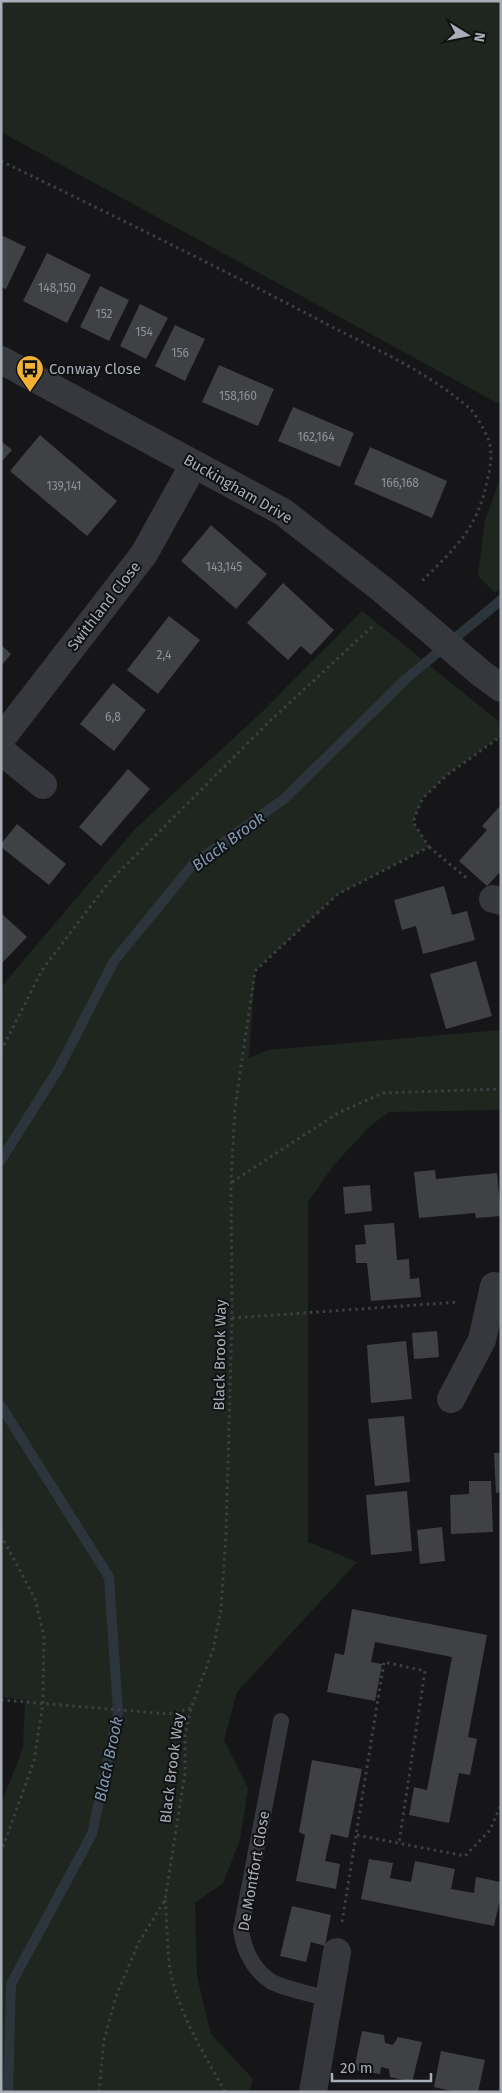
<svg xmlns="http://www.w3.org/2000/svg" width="502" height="2093" viewBox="0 0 502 2093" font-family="'Fira Sans',sans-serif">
	<rect width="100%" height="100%" fill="#161618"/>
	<g fill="#1e261f">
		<polygon points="1,1 501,1 501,405 1,132"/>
		<polygon points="501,477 501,588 495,593 478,576 485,520"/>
		<polygon points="362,611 501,723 501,736 447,775 422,799 413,822 429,847 338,894 255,971 249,1058 268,1050 501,1030 501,1110 389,1112 369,1127 334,1165 308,1202 308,1542 357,1562 237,1692 224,1740 248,1788 240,1840 223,1883 195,1903 197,1976 211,2034 253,2079 249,2092 1,2092 1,1804 23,1748 25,1700 1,1697 1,987 135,829 263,711"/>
	</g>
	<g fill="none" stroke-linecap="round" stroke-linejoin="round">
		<g stroke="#2c353c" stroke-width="10">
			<polyline points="1,1160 59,1068 114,961 194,863 284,799 407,678 501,600"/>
			<polyline points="1,1406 109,1577 118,1712 92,1834 11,1984 8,2092"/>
		</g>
	</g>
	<g fill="#404145">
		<polygon points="1,235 26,247 6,289 1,287"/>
		<polygon points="47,253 91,275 67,323 23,301"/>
		<polygon points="100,286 129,300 109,341 80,327"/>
		<polygon points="140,304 168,318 146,359 120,346"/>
		<polygon points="175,325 205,339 185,381 155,366"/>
		<polygon points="219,365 274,389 258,426 202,402"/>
		<polygon points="293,407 354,433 340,467 278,441"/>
		<polygon points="40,435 117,501 87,536 10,471"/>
		<polygon points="1,441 12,450 1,462"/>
		<polygon points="370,447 447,481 432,518 354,484"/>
		<polygon points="211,525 267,574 236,609 181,561"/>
		<polygon points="283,583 334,630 311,655 301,646 288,660 247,623"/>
		<polygon points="169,616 200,640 158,694 127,670"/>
		<polygon points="1,645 11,654 1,666"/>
		<polygon points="113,683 146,710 114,751 80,724"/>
		<polygon points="128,769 150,789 101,846 79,827"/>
		<polygon points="501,805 501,871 487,886 459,861 487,830 482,826"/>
		<polygon points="17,824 66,864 49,885 1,847 1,844"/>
		<polygon points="444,886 452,915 467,911 475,940 423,954 416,926 402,930 394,900"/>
		<polygon points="1,913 27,937 1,964"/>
		<polygon points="476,961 492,1016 446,1029 430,974"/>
		<polygon points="435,1170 436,1179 497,1173 501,1216 476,1218 475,1213 419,1218 414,1172"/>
		<polygon points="370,1185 372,1211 345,1214 343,1187"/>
		<polygon points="394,1223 397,1260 409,1259 410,1279 419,1278 421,1297 371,1301 367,1263 356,1263 355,1245 366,1244 364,1225"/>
		<polygon points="437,1331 439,1357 414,1359 412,1333"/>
		<polygon points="406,1341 412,1399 371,1403 367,1345"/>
		<polygon points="404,1416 410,1482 375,1486 368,1419"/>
		<polygon points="494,1453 501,1453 501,1492 496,1493"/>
		<polygon points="469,1481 491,1481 493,1532 451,1534 450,1495 469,1494"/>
		<polygon points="407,1491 412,1551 371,1555 366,1495"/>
		<polygon points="442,1527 445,1561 420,1564 417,1530"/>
		<polygon points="352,1609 487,1635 468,1737 477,1739 470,1775 459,1773 449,1823 409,1815 414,1787 427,1790 452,1657 375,1642 371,1662 382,1664 375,1701 327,1692 335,1653 344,1655"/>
		<polygon points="312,1760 362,1769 348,1838 331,1834 325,1861 340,1864 336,1889 296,1881 305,1835 299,1832"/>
		<polygon points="369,1859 393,1863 390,1878 411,1882 415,1861 455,1869 451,1889 474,1893 476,1877 501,1882 501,1895 494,1926 361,1899"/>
		<polygon points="292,1906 331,1915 325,1946 311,1942 306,1962 280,1956"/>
		<polygon points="362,2031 384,2035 385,2043 393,2045 398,2037 422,2042 412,2082 390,2077 389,2069 381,2067 380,2074 354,2070"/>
		<polygon points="441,2051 485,2060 478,2092 456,2092 434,2087"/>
	</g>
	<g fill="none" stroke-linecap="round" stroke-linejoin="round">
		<g stroke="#3d3f44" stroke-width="3" stroke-dasharray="2.5 4" stroke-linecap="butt">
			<path d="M1,161C108,213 214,265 319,320C370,347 426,370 469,408C476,414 483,428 487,436C493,449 491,465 488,477C478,529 456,547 420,583"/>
			<polyline points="429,847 469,880"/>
			<polyline points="1,1051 42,970 109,882 272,719 375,624"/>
			<polyline points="232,1182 338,1113 383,1093 501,1089"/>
			<polyline points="232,1318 459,1302"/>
			<polyline points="1,1535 35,1599 44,1637 43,1703 34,1761 1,1852"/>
			<polyline points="1,1700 169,1714 191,1708"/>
			<polyline points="357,1835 465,1856 490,1830 501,1805"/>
			<path d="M165,1900C167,1921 167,1941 169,1962C175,2009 203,2051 225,2092"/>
			<polyline points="342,1922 384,1662 425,1671 399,1843"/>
			<polyline points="99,2092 104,2040 117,1993 139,1942 165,1900 185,1773 185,1735 191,1708 213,1650 221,1609 226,1536 232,1318 231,1182 235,1108 255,971 338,894 429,847 413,822 422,799 447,775 501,736"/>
		</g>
		<path stroke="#37383d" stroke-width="16" d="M281,1721L241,1930C244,1951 254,1971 272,1982C283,1988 315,1995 329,1999"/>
		<g stroke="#37383d" stroke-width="28">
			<polyline points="1,360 283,512 383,590 482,674 501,688"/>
			<polyline points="1,739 144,554 194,464"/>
			<polyline points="1,751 43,785"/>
			<polyline points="493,899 501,901"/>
			<polyline points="451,1399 482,1340 494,1286"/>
			<polyline points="313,2092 337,1952"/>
		</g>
	</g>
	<defs>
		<symbol id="bus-pin" viewBox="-11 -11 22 30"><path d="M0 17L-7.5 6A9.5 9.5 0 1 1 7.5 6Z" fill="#f2b134" stroke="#111113"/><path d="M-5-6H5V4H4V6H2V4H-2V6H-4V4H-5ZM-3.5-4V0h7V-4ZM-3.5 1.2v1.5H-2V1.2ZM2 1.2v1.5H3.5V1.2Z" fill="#111"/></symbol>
	</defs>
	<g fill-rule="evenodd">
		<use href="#bus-pin" x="14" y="353" width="32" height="43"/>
	</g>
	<g text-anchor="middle" stroke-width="4" stroke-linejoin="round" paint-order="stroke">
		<g font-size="12" fill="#8e929b">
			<text x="57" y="292">148,150</text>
			<text x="104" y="318">152</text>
			<text x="144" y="336">154</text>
			<text x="180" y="357">156</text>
			<text x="238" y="400">158,160</text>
			<text x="316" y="441">162,164</text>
			<text x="400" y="487">166,168</text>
			<text x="64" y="490">139,141</text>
			<text x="224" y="571">143,145</text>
			<text x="164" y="659">2,4</text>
			<text x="113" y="721">6,8</text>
		</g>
		<g font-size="15" fill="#a8adb8" stroke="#111113" text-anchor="start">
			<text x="49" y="374">Conway Close</text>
		</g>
		<g font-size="15" fill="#a8adb8" stroke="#111113">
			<text transform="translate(238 489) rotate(30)" y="5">Buckingham Drive</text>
			<text transform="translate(104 606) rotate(-52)" y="5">Swithland Close</text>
			<text transform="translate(220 1355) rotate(-89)" y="5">Black Brook Way</text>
			<text transform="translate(172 1768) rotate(-83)" y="5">Black Brook Way</text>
			<text transform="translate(254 1871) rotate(-80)" y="5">De Montfort Close</text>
		</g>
		<g font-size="16" font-style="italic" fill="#7f9bb3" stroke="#111113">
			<text transform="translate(228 841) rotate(-37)" y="6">Black Brook</text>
			<text transform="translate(108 1759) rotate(-78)" y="6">Black Brook</text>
		</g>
	</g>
	<rect width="502" height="2093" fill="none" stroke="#a8adb8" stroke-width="5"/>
	<g transform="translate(467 35) rotate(100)" stroke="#111113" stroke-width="4" paint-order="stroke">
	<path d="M0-4L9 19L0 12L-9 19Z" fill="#a8adb8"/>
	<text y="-8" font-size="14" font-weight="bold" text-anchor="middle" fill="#a8adb8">N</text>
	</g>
	<path d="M332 2073v8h99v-8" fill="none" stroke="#a8adb8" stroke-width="2.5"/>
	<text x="340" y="2073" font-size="15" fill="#a8adb8" stroke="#111113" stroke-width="4" paint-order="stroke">20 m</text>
</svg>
